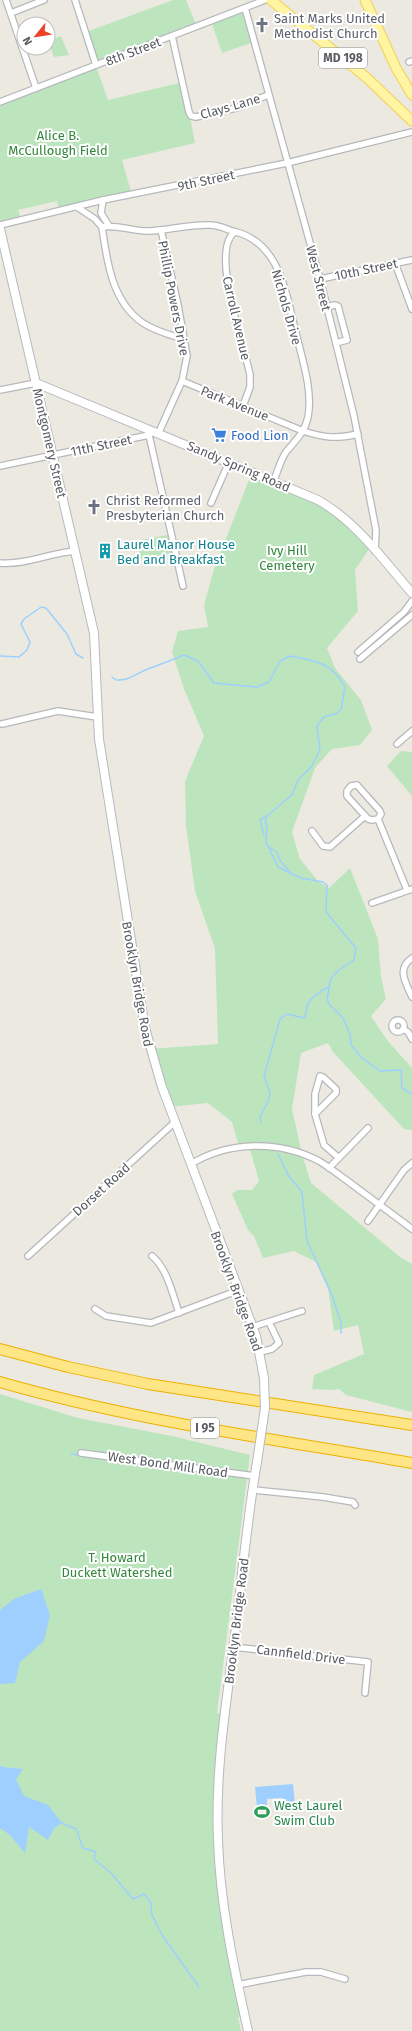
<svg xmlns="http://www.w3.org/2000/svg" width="412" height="2031" viewBox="0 0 412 2031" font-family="'Fira Sans',sans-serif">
	<rect width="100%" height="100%" fill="#eceae0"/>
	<g fill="#bce5be">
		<polygon points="173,0 186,0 197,27 96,66 108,100 183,82 195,143 122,160 132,195 59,210 57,201 18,210 21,219 0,225 0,102 96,65 86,32"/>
		<polygon points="245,8 254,42 222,53 211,21"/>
		<polygon points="61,36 69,55 54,57 48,41"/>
		<polygon points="252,472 318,500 371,546 355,570 358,611 327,648 335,668 361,700 372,730 360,745 332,749 315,768 292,832 300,859 318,881 329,888 350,868 378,939 381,977 386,999 371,1016 387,1040 412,1068 412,1130 404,1129 333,1052 328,1043 301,1053 292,1109 302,1154 311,1183 400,1257 412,1264 412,1412 346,1395 339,1389 332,1390 312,1389 314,1375 364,1354 358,1325 334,1331 328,1289 316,1262 294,1251 263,1258 254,1236 248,1230 232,1194 237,1190 252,1190 259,1181 249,1146 239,1146 232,1122 208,1103 169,1107 149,1049 218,1044 215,949 195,891 186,826 185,781 204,736 184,689 172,652 178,631 208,627 204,605 214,569"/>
		<polygon points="172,534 176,552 142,561 136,541"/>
		<polygon points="401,751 412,752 412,796 387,766"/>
		<polygon points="0,1394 78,1418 172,1436 250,1455 217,1713 224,1716 218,1841 245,2016 238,2017 241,2031 0,2031"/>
	</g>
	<g fill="#9ecfff">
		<polygon points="41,1589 50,1615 44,1641 20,1662 15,1683 0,1684 0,1610 14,1599"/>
		<polygon points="0,1765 2,1767 23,1769 16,1779 24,1796 48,1805 62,1823 54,1828 48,1840 29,1827 25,1853 10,1835 0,1828"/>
		<polygon points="293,1784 295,1805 284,1805 283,1798 267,1799 267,1806 257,1808 255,1787"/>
	</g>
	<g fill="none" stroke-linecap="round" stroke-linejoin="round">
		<g stroke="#9ecfff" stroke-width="1.5">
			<polyline points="0,656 19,657 27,650 30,642 21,624 24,619 41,607 46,608 67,634 76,654 83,658"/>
			<path d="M112,677L116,680C129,681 137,673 148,669C161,664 172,660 184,655L198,661L214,683L257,687L269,682L280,661L290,656C316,661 331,662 345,687L341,710L335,714L324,717L319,723L317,727L320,749L312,766L298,780L292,795L267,816L265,822L267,826L266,842L278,867L301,878L323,882L327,885L326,912L356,948L354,960L339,970L331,978L327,999L329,1004L343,1018L350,1034L351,1045L362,1058L380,1071L401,1070L402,1088L412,1094"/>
			<polyline points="264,835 260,820 266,816"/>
			<polyline points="269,847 278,853 279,859 289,871"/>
			<path d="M261,1122L260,1117L269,1099L270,1093L264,1076L280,1019L287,1014L304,1018C307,1014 306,1011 307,1006C310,998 322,990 329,987"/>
			<polyline points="278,1154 288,1175 302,1192 307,1241 332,1295 341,1323 341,1333"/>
			<polyline points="71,1454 80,1455"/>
			<polyline points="97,1458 149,1465"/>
			<polyline points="62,1823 76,1829 83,1848 96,1852 94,1859 110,1872 133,1899 144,1894 151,1903 152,1915 162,1935 199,1987"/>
		</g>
		<defs>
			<g id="street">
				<polyline points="6,0 36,88"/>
				<polyline points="75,0 96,65"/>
				<polyline points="245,8 320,279 354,416 376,530 375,551"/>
				<polyline points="11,13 44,0"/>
				<polyline points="172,36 189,112 191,116 196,117 236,108 268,95"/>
				<polyline points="409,62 412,61"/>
				<polyline points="0,102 265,0"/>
				<polyline points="103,200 101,213 109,226"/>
				<path d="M77,207L95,219L102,227C107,262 112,302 143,323C155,331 170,335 183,339"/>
				<polyline points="0,225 103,200 287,163 412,132"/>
				<path d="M102,227C118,224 133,232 150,231C170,230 190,224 210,225C220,225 227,230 236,232C281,244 286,295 296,333C302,359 313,390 308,417C305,432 295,441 286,452C280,461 278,471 274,480"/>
				<path d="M235,232C209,249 245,348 250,375V387L243,406"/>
				<polyline points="395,263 412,309"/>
				<polyline points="320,279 412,260"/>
				<polyline points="326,307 335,305 338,306 347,340 336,343"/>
				<path d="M182,381L303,431C325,438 336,439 358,434"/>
				<polyline points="0,390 36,383"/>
				<polyline points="159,432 182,381 187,356 178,305 161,230"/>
				<polyline points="149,435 183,586"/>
				<polyline points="0,466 149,435 152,430"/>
				<polyline points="211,503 229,462"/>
				<path d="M0,563C26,565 50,553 75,551"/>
				<polyline points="358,652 404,612 412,601"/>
				<polyline points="360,659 412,615"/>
				<polyline points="2,724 58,711 97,717"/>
				<polyline points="397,744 412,731"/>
				<polyline points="378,819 372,820 368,819 347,796 347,791 351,786 357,785 380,811 381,814 378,819 407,890"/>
				<polyline points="312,831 323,846 330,847 365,816"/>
				<polyline points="372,903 412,889"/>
				<path d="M412,958C396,969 406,983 412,997"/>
				<circle cx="398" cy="1026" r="6"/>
				<polyline points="403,1029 408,1032 412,1039"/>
				<polygon points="320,1076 323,1077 336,1089 336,1093 315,1114 315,1094"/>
				<polyline points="315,1114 324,1145 339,1158"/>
				<path d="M191,1164C229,1141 279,1140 319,1161C329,1167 339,1175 349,1182C370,1198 391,1213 412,1229"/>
				<polyline points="329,1168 368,1128"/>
				<polyline points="368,1221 404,1170 412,1163"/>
				<polyline points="28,1256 175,1122"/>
				<path d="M152,1256C167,1268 173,1295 179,1313"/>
				<polyline points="95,1309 106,1316 151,1323 239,1290"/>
				<polyline points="252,1327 302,1311"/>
				<polyline points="260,1352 272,1349 279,1343 269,1322"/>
				<polyline points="81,1453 255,1476"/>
				<polyline points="253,1490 323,1497 353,1502 355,1505"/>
				<polyline points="233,1647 368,1662 365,1693"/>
				<polyline points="237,1985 306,1972 321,1972 345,1979"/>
			</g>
			<g id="secondary">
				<polyline points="0,229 94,633 99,739 145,1028 162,1087 256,1336 264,1378"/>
				<path d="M36,383L318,500C357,522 383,560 412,593"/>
				<path d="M248,2031C234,1968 220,1905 218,1840C215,1771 226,1704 235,1636C242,1578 247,1519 257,1462"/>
			</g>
			<g id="primary">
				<polyline points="271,0 367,78 412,121"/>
				<polyline points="365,0 396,68 412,95"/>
			</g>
			<g id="highway">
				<polyline points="0,1349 68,1367 148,1384 412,1425"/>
				<path d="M0,1382C135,1421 274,1439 412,1463"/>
			</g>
		</defs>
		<use href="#street" stroke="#b6b8bd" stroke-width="8"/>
		<use href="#secondary" stroke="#b6b9bf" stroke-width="10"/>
		<use href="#primary" stroke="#f3cf53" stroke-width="11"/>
		<use href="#highway" stroke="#edb000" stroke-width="12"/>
		<use href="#street" stroke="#fff" stroke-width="5.5"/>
		<use href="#secondary" stroke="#fff" stroke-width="8"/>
		<use href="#primary" stroke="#fff5a3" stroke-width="9"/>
		<use href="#highway" stroke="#fee686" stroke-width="10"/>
		<defs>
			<polyline id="secondary-bridge" points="257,1462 265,1408 264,1378"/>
		</defs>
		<use href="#secondary-bridge" stroke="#b6b9bf" stroke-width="10" stroke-linecap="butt"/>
		<use href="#secondary-bridge" stroke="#fff" stroke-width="8"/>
	</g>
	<defs>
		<symbol id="church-bare" viewBox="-9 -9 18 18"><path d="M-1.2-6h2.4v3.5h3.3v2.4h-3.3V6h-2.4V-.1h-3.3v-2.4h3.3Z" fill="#6b7280" stroke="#fff" stroke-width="2.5" paint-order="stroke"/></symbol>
		<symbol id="supermarket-bare" viewBox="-9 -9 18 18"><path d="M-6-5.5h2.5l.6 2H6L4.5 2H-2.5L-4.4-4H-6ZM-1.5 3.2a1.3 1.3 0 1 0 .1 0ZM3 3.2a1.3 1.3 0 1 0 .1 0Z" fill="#3f7fe0" stroke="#fff" stroke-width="2.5" paint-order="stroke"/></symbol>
		<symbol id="building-bare" viewBox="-9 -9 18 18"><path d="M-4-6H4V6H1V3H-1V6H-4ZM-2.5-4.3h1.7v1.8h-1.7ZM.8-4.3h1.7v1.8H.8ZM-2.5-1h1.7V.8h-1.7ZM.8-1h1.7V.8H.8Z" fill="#0f9aa8" stroke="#fff" stroke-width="2.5" paint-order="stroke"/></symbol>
		<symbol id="stadium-bare" viewBox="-9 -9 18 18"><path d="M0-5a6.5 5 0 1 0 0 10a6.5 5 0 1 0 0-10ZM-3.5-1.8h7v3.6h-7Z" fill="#2e9e5b" stroke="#fff" stroke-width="2.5" paint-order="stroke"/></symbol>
	</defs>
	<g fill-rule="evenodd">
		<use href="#church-bare" x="251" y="14" width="22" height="22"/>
		<use href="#supermarket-bare" x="208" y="424" width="22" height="22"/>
		<use href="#church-bare" x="83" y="496" width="22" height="22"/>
		<use href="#building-bare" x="94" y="540" width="22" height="22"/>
		<use href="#stadium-bare" x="251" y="1801" width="22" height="22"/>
	</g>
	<g text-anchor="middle" stroke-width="4" stroke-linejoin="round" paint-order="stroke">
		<g fill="#fff" stroke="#8b8d91" stroke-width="1">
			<rect x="319" y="48" width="48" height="20" rx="3"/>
			<rect x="191" y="1418" width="28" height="20" rx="3"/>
		</g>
		<g font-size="12" font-weight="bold" fill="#595c62">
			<text x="343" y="62">MD 198</text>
			<text x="205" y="1432">I 95</text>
		</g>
		<g font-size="13" fill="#5b616d" stroke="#fff" text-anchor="start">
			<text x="274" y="23">Saint Marks United<tspan x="274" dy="15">Methodist Church</tspan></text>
			<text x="106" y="505">Christ Reformed<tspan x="106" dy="15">Presbyterian Church</tspan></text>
		</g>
		<g font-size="13" fill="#595c62" stroke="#fff">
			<text transform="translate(133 51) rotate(-21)" y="5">8th Street</text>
			<text transform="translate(230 106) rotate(-16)" y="5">Clays Lane</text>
			<text transform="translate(206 180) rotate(-12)" y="5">9th Street</text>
			<text transform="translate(366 269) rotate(-12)" y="5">10th Street</text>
			<text transform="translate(319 278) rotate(76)" y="5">West Street</text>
			<text transform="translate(174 298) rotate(79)" y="5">Phillip Powers Drive</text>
			<text transform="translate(287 307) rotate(74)" y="5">Nichols Drive</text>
			<text transform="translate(237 318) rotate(77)" y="5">Carroll Avenue</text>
			<text transform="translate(235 403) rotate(22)" y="5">Park Avenue</text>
			<text transform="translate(50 443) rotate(77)" y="5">Montgomery Street</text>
			<text transform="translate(101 445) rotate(-12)" y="5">11th Street</text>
			<text transform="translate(239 466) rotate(23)" y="5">Sandy Spring Road</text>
			<text transform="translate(138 984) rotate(80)" y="5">Brooklyn Bridge Road</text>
			<text transform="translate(101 1189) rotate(-42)" y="5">Dorset Road</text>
			<text transform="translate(237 1291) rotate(70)" y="5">Brooklyn Bridge Road</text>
			<text transform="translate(168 1464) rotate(8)" y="5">West Bond Mill Road</text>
			<text transform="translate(236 1621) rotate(-83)" y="5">Brooklyn Bridge Road</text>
			<text transform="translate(301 1654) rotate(7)" y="5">Cannfield Drive</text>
		</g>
		<g font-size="13" fill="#34863c" stroke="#fff">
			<text x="58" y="140">Alice B.<tspan x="58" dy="15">McCullough Field</tspan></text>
			<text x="287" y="555">Ivy Hill<tspan x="287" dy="15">Cemetery</tspan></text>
			<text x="117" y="1562">T. Howard<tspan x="117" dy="15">Duckett Watershed</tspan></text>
		</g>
		<g font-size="13" fill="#366cbe" stroke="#fff" text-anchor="start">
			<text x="231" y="440">Food Lion</text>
		</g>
		<g font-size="13" fill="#0d838f" stroke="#fff" text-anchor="start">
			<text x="117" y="549">Laurel Manor House<tspan x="117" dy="15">Bed and Breakfast</tspan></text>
		</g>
		<g font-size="13" fill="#27864d" stroke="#fff" text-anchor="start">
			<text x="274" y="1810">West Laurel<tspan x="274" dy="15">Swim Club</tspan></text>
		</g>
	</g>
	<g transform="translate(36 36) rotate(240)"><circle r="19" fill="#ffffff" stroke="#bdbec0"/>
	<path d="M0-3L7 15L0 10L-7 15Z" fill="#eb4228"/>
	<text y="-6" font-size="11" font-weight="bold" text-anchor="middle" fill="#595c62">N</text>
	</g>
</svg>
